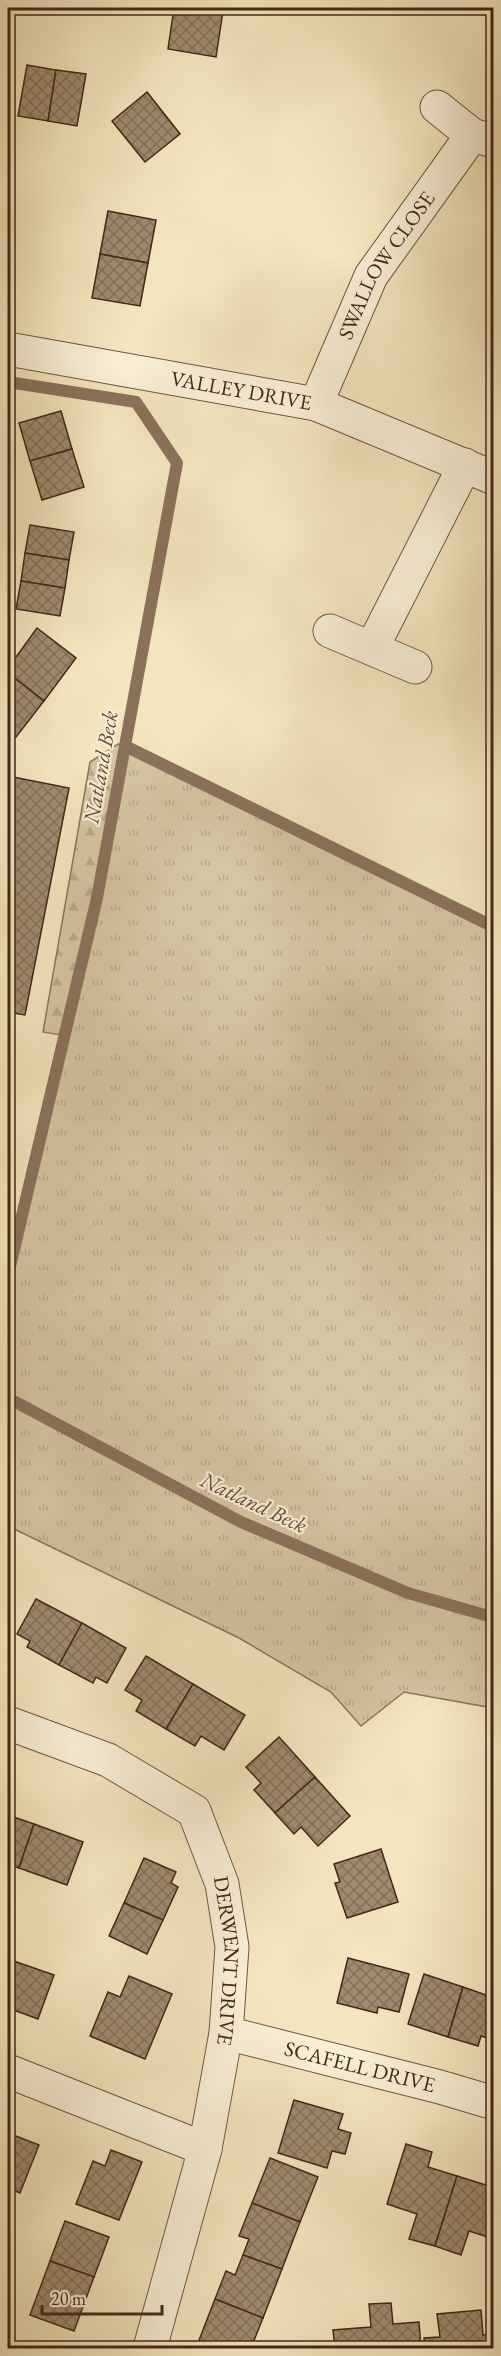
<svg xmlns="http://www.w3.org/2000/svg" width="501" height="2356" viewBox="0 0 501 2356" font-family="'EB Garamond',serif">
	<defs>
		<pattern id="forest-firs" width="22" height="20" patternUnits="userSpaceOnUse" patternTransform="scale(1.5)"><rect width="22" height="20" fill="#d5c5a1"/><path d="M5 1l3.5 6h-7zM16 11l3.5 6h-7z" fill="#b8a98a"/></pattern>
		<pattern id="park-tufts" width="24" height="20" patternUnits="userSpaceOnUse" patternTransform="scale(1.5)"><rect width="24" height="20" fill="#d5c5a1"/><path d="M3 7l-1-3M5 7V3M7 7l1-3M15 17l-1-3M17 17v-4M19 17l1-3" fill="none" stroke="#b8a98a"/></pattern>
		<pattern id="building-cross-hatch" width="8" height="8" patternUnits="userSpaceOnUse" patternTransform="scale(1.5)"><rect width="8" height="8" fill="#9f8a6d"/><path d="M0 0l8 8M0 8l8-8" fill="none" stroke="#837159"/></pattern>
	</defs>
	<rect width="100%" height="100%" fill="#f3e5bd"/>
	<filter id="stains"><feTurbulence type="fractalNoise" baseFrequency=".00333" numOctaves="4"/><feColorMatrix values="0 0 0 0 .2 0 0 0 0 .09 0 0 0 0 .02 0 0 0 .5 -.17"/></filter>
	<radialGradient id="worn" r=".72"><stop offset=".6" stop-color="#630" stop-opacity="0"/><stop offset="1" stop-color="#630" stop-opacity=".3"/></radialGradient>
	<polygon fill="url(#forest-firs)" stroke="#8c765c" stroke-width="1.5" points="118,744 273,821 168,1053 43,1032 90,762"/>
	<polygon fill="url(#park-tufts)" stroke="#8c765c" stroke-width="1.5" points="125,746 493,927 493,1708 404,1692 361,1726 331,1692 239,1638 8,1526 8,1244 15,1244 97,898"/>
	<g fill="none" stroke-linecap="round" stroke-linejoin="round">
		<g stroke="#8a7259" stroke-width="12">
			<polyline points="8,382 136,402 177,463 97,898 8,1275"/>
			<polyline points="125,746 494,927"/>
			<polyline points="8,1398 241,1522 408,1593 485,1615 494,1615"/>
		</g>
	</g>
	<g fill="url(#building-cross-hatch)" stroke="#442717" stroke-width="1.5">
		<polygon points="174,8 223,11 216,57 168,49"/>
		<polygon points="196,8 233,8 233,13"/>
		<polygon points="27,65 56,70 48,121 18,116"/>
		<polygon points="56,70 86,74 77,126 48,121"/>
		<polygon points="147,92 180,134 145,162 112,121"/>
		<polygon points="108,211 156,220 148,263 100,254"/>
		<polygon points="8,231 13,232 8,266"/>
		<polygon points="100,254 148,263 140,306 92,298"/>
		<polygon points="61,411 72,449 30,461 19,423"/>
		<polygon points="72,449 84,487 42,500 30,461"/>
		<polygon points="30,525 74,532 69,560 25,553"/>
		<polygon points="25,553 69,560 65,588 21,581"/>
		<polygon points="21,581 65,588 60,616 16,609"/>
		<polygon points="37,628 76,658 44,701 8,673 8,668"/>
		<polygon points="8,673 44,701 16,737 8,731"/>
		<polygon points="8,776 69,788 25,1015 8,1012"/>
		<polygon points="36,1599 82,1623 59,1665 27,1647 30,1641 17,1634"/>
		<polygon points="82,1623 126,1648 107,1683 96,1677 93,1683 59,1665"/>
		<polygon points="146,1656 193,1684 166,1729 136,1711 142,1700 125,1690"/>
		<polygon points="193,1684 245,1715 224,1750 201,1736 195,1746 166,1729"/>
		<polygon points="279,1737 315,1777 275,1813 254,1790 261,1783 246,1767"/>
		<polygon points="315,1777 350,1816 318,1846 301,1827 294,1834 275,1813"/>
		<polygon points="8,1815 34,1824 19,1868 8,1864"/>
		<polygon points="34,1824 83,1842 67,1885 19,1868"/>
		<polygon points="381,1849 398,1902 347,1918 335,1883 340,1882 334,1864"/>
		<polygon points="144,1858 176,1872 171,1883 178,1887 163,1920 124,1903"/>
		<polygon points="494,1890 494,1935 487,1933 493,1915 487,1913"/>
		<polygon points="124,1903 163,1920 147,1954 109,1936"/>
		<polygon points="348,1958 409,1974 399,2012 378,2007 377,2013 337,2003"/>
		<polygon points="8,1959 54,1975 38,2019 8,2008"/>
		<polygon points="424,1974 463,1987 448,2037 408,2024"/>
		<polygon points="129,1976 172,1994 145,2059 90,2036 108,1992 120,1997"/>
		<polygon points="463,1987 492,1997 494,2040 481,2036 478,2046 448,2037"/>
		<polygon points="294,2100 343,2114 338,2129 351,2133 345,2154 332,2151 327,2168 278,2153"/>
		<polygon points="8,2133 39,2145 20,2193 8,2188"/>
		<polygon points="406,2144 432,2152 428,2167 457,2176 435,2246 409,2239 417,2214 387,2204"/>
		<polygon points="111,2150 142,2162 119,2220 76,2204 93,2161 105,2166"/>
		<polygon points="270,2158 318,2177 300,2222 252,2203"/>
		<polygon points="494,2172 494,2239 469,2231 461,2255 435,2246 457,2176 489,2186"/>
		<polygon points="252,2203 300,2222 282,2269 243,2255 249,2239 239,2236"/>
		<polygon points="65,2221 109,2237 94,2277 50,2261"/>
		<polygon points="243,2255 282,2269 263,2318 215,2299 226,2271 235,2275"/>
		<polygon points="50,2261 94,2277 74,2331 30,2315"/>
		<polygon points="215,2299 263,2318 251,2348 196,2348"/>
		<polygon points="391,2303 393,2324 419,2322 421,2348 335,2348 333,2330 371,2327 369,2304"/>
		<polygon points="481,2310 483,2335 494,2334 494,2348 425,2348 424,2338 440,2337 437,2314"/>
	</g>
	<g fill="none" stroke-linecap="round" stroke-linejoin="round">
		<defs>
			<g id="minor">
				<polyline points="437,107 472,135 493,141"/>
				<path id="s1" d="M8,349L316,404L494,478"/>
				<path id="s2" d="M316,404L371,276L472,135"/>
				<polyline points="330,631 415,667"/>
				<polyline points="372,648 465,465"/>
				<path id="s3" d="M8,1723L108,1760L194,1811L222,1884L232,1947L226,2033L205,2149L150,2348"/>
				<path id="s4" d="M226,2033L440,2087L494,2103"/>
				<polyline points="8,2071 205,2149"/>
			</g>
		</defs>
		<use href="#minor" stroke="#705640" stroke-width="35"/>
		<use href="#minor" stroke="#f7eed4" stroke-width="33"/>
	</g>
	<g text-anchor="middle" stroke-width="4.5" stroke-linejoin="round" paint-order="stroke">
		<g font-size="21" fill="#442717" stroke="#f7eed4">
			<text dy="7" stroke="none"><textPath href="#s2" startOffset="156">SWALLOW CLOSE</textPath></text>
			<text dy="7" stroke="none"><textPath href="#s1" startOffset="237">VALLEY DRIVE</textPath></text>
			<text dy="7" stroke="none"><textPath href="#s3" startOffset="362">DERWENT DRIVE</textPath></text>
			<text dy="7" stroke="none"><textPath href="#s4" startOffset="138">SCAFELL DRIVE</textPath></text>
		</g>
		<g font-size="22" font-style="italic" fill="#674c38" stroke="#f7eed4">
			<text transform="translate(100 767) rotate(-80)" y="8">Natland Beck</text>
			<text transform="translate(254 1502) rotate(25)" y="8">Natland Beck</text>
		</g>
	</g>
	<rect width="501" height="2356" fill="none" stroke="#f3e5bd" stroke-width="30"/>
	<rect x="9" y="9" width="483" height="2338" fill="none" stroke="#442717" stroke-width="3"/>
	<rect x="15" y="15" width="471" height="2326" fill="none" stroke="#442717" stroke-width="1.5"/>
	<path d="M42 2305v9h120v-9" fill="none" stroke="#442717" stroke-width="3"/>
	<text x="51" y="2305" font-size="18" fill="#442717" stroke="#f7eed4" stroke-width="4.5" paint-order="stroke">20 m</text>
	<rect width="100%" height="100%" filter="url(#stains)"/>
	<rect width="100%" height="100%" fill="url(#worn)"/>
</svg>
